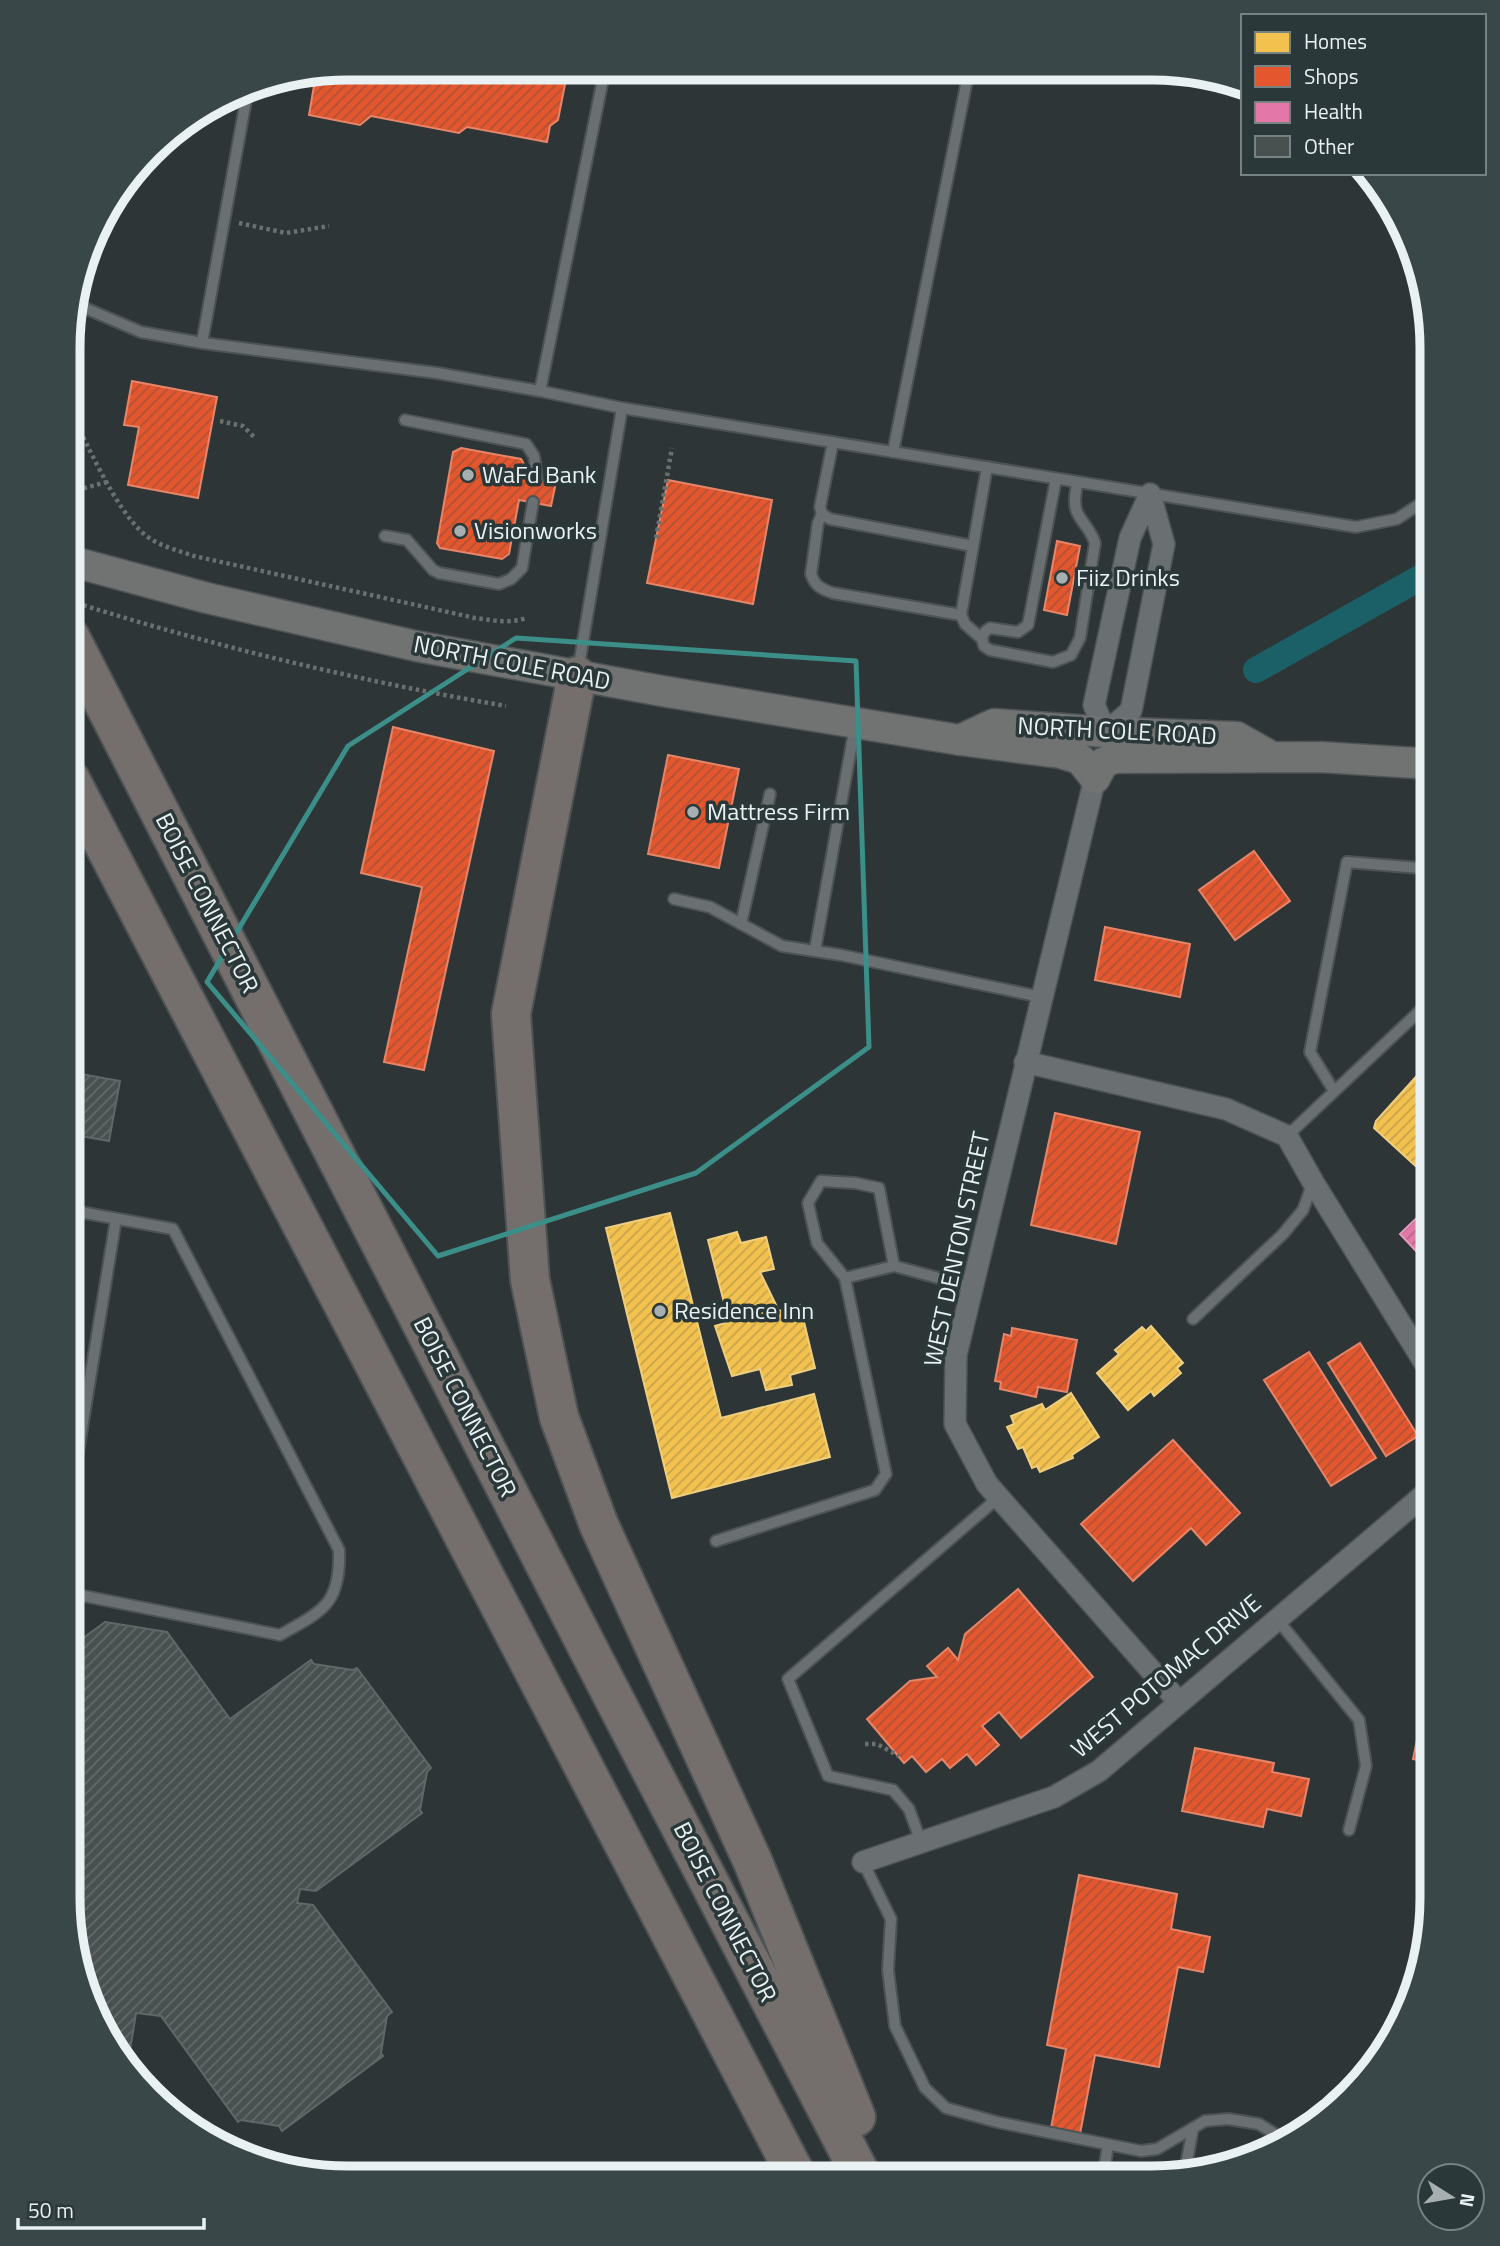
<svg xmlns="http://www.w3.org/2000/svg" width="1500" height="2246" viewBox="0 0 1500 2246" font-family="'Titillium Web',sans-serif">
	<defs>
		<pattern id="homes-hatch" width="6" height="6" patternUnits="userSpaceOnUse" patternTransform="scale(1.75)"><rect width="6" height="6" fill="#f2c14e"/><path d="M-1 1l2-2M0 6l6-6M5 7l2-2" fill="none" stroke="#c7a34d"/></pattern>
		<pattern id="shops-hatch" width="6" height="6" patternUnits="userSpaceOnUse" patternTransform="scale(1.75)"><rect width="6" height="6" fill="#e4572e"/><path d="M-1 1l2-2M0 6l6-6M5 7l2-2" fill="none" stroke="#ad5237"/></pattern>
		<pattern id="health-hatch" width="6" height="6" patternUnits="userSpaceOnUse" patternTransform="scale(1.75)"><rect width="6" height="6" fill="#e377a8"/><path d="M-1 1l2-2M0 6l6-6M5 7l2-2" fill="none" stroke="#b4698c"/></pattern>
		<pattern id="building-hatch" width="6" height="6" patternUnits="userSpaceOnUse" patternTransform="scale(1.75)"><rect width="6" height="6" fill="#495050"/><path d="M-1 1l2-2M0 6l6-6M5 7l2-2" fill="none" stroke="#636a6a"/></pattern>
	</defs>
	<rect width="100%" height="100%" fill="#2e3536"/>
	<g fill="url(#homes-hatch)" stroke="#efcf7f" stroke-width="2">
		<polygon points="1431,1060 1431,1157 1420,1170 1374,1128 1376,1121"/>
		<polygon points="670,1213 721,1418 814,1394 830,1457 672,1498 606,1228"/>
		<polygon points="737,1232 741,1243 766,1237 774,1269 760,1272 779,1311 800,1305 815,1368 790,1375 792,1385 766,1390 760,1369 732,1376 715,1326 729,1322 708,1240"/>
		<polygon points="1151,1326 1183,1363 1177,1368 1181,1373 1154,1396 1151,1391 1128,1410 1097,1373 1119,1354 1115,1350 1142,1327 1146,1331"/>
		<polygon points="1071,1393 1099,1437 1072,1455 1073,1458 1040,1472 1037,1466 1032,1468 1023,1447 1018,1449 1007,1427 1014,1424 1011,1416 1042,1404 1045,1410"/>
	</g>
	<g fill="url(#shops-hatch)" stroke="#e68569" stroke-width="2">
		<polygon points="348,68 568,69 558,120 550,126 547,142 467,127 459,133 371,116 360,125 309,115 316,74"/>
		<polygon points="132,381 217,397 198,498 128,485 139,427 124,425"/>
		<polygon points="461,448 521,459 525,466 524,476 556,482 551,506 519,500 509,554 502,559 440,548 437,543 453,452"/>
		<polygon points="668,480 772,500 753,604 647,583"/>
		<polygon points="1057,541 1080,546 1067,615 1044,610"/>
		<polygon points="393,727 494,751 424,1070 384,1062 422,887 361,873"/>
		<polygon points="668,755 739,769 719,868 648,854"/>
		<polygon points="1254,851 1290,901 1235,940 1199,890"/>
		<polygon points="1105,927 1190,944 1180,997 1095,980"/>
		<polygon points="1055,1113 1140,1132 1116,1244 1031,1225"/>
		<polygon points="1012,1328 1077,1340 1067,1392 1038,1387 1036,1397 1000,1389 1001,1382 995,1381 1004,1334 1011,1336"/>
		<polygon points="1360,1343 1418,1436 1386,1456 1328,1363"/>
		<polygon points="1309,1352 1376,1458 1331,1486 1264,1380"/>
		<polygon points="1173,1440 1240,1513 1206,1545 1191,1528 1133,1581 1081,1524"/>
		<polygon points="1018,1589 1093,1677 1021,1738 999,1712 982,1726 999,1745 976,1765 967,1754 950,1768 942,1759 926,1772 912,1756 904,1763 867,1719 910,1681 937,1677 927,1666 948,1648 958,1660 965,1634"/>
		<polygon points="1431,1673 1431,1763 1413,1759"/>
		<polygon points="1195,1748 1274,1763 1272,1772 1309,1779 1301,1816 1267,1809 1263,1827 1182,1811"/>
		<polygon points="1079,1875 1177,1894 1171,1929 1210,1937 1203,1972 1178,1967 1159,2067 1095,2055 1080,2134 1051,2128 1066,2049 1047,2045"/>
	</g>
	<polygon fill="url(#health-hatch)" stroke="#e59cbe" stroke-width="2" points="1431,1204 1431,1267 1400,1234"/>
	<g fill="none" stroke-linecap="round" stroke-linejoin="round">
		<polyline stroke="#1b6067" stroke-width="26" points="1256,670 1432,571"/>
	</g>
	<g fill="url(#building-hatch)" stroke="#616768" stroke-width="2">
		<polygon points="70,1072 120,1081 109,1141 69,1134"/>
		<polygon points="105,1622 167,1632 230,1719 311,1660 314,1664 353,1670 357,1668 431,1768 427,1772 420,1810 422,1813 316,1891 300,1889 297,1903 313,1905 392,2012 387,2016 381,2053 383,2056 282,2131 279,2126 241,2120 238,2122 161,2016 136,2013 127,2069 90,2005 68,1898 69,1640 79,1641"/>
	</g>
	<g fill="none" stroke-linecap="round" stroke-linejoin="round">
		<defs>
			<g id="lane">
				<polyline points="73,303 141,332 202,343 437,373 540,391 622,408 1356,527 1397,519 1432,496"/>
				<polyline points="202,343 248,89"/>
				<polyline points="540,391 605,69"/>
				<polyline points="405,420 526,444 534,456 537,478"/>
				<polyline points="833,442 820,507 822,514 830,519 973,546"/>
				<polyline points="893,452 969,70"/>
				<path d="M1056,479L1028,625L1018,632L990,628C982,633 981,637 984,646L990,650L1053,662L1071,655L1080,638L1095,543C1091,530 1082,523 1077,512C1073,503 1076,491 1077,482"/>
				<path d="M822,514L818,523L811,574C815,586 821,589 833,593L961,615"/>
				<polyline points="385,536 407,540 433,570 439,573 499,584 511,579 522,568 533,502"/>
				<polyline points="982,639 965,624 961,615 987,467"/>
				<polyline points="578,671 622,408"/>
				<polyline points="674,899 710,907 782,946 841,955 1041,997"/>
				<polyline points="741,924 770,794"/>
				<polyline points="815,950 855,726"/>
				<polyline points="1334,1091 1310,1052 1347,862 1432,869"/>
				<polyline points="1287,1136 1426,1005 1431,972"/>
				<polyline points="845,1278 817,1243 808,1203 821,1181 855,1183 879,1188 894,1266"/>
				<polyline points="1193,1319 1283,1234 1303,1210 1313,1182"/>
				<polyline points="69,1508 116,1219"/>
				<polyline points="716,1541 875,1490 886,1474 845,1278 894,1266 972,1287"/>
				<path d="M69,1593L280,1635C322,1611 341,1605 339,1550L173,1229L69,1210"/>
				<polyline points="1277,1619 1359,1720 1366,1766 1349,1830"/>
				<polyline points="921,1842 909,1809 893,1790 828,1776 788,1679 999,1497"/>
				<polyline points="863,1862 891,1919 888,1970 895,2026 925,2088 946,2108 997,2122 1141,2151 1157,2149 1205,2121 1228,2119 1259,2124 1275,2134 1290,2137"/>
				<polyline points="190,2127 200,2129"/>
				<polyline points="1271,2149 1275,2134"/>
				<polyline points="1185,2171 1193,2128"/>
				<polyline points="1103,2178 1108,2145"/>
			</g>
			<g id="street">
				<polygon points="1150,494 1164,544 1131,711 1106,732 1094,705 1130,538"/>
				<polyline points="1095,778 956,1355 955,1424 987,1484 1179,1702"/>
				<polyline points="1025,1062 1226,1109 1287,1136 1313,1182 1431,1373"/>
				<polyline points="863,1862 1054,1797 1099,1771 1431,1489"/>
			</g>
			<g id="secondary">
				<polyline points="70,561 207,598 416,646 662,691 960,740 1060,753 1080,759 1095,778"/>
				<polyline points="960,740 994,724 1106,732 1237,737 1272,757"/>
				<polyline points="1095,778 1103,763 1114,758 1320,757 1432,764"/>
			</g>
			<g id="highway">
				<polyline points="70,637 594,1660 862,2177"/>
				<polyline points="577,676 511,1014 530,1280 559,1417 599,1525 753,1862 856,2117"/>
				<polyline points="70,779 797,2177"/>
			</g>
		</defs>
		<use href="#lane" stroke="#4d5354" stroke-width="14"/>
		<use href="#street" stroke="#4d5354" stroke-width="24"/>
		<use href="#secondary" stroke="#4d5354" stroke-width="33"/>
		<use href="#highway" stroke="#4d5354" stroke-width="42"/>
		<g stroke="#6a6f6f" stroke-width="4.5" stroke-dasharray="3.5 3.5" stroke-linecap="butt">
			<polyline points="239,223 286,233 329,226"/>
			<path d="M71,412C88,446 116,510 144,534C158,546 177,550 194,556L475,618C492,620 509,624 526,618"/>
			<polyline points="220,421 243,426 255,438"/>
			<polyline points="70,492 107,482"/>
			<polyline points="656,538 672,448"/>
			<path d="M70,601C212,646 359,681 506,706"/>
			<polyline points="865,1744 877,1744 899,1756"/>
		</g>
		<use href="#lane" stroke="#6a7071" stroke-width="10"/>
		<use href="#street" stroke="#6a7071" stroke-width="21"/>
		<use href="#secondary" stroke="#717272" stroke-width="30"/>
		<use href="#highway" stroke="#746e6c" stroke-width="38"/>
	</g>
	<path fill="none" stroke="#3b8f88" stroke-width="5" stroke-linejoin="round" d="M516,638L856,661L869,1047L696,1173L438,1256L207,982L348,746Z"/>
	<g fill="#a8afb0" stroke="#2b3839" stroke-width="2.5">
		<circle cx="468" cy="475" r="7"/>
		<circle cx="460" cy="531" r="7"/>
		<circle cx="1062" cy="578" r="7"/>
		<circle cx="693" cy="812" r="7"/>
		<circle cx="660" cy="1311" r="7"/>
	</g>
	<g text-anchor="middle" stroke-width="7" stroke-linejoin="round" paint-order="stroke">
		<g font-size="24" fill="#e9f1f2" stroke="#2b3839" text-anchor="start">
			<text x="482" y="483">WaFd Bank</text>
			<text x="474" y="539">Visionworks</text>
			<text x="1076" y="586">Fiiz Drinks</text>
			<text x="707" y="820">Mattress Firm</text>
			<text x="674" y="1319">Residence Inn</text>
		</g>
		<g font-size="24" fill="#e9f1f2" stroke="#2b3839">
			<text transform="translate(512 663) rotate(11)" y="8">NORTH COLE ROAD</text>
			<text transform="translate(1117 731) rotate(3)" y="8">NORTH COLE ROAD</text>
			<text transform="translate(207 903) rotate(63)" y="8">BOISE CONNECTOR</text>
			<text transform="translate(957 1249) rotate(-78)" y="8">WEST DENTON STREET</text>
			<text transform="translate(465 1407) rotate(63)" y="8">BOISE CONNECTOR</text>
			<text transform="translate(1166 1676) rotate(-40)" y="8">WEST POTOMAC DRIVE</text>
			<text transform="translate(725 1912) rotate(63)" y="8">BOISE CONNECTOR</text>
		</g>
	</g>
	<path d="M0 0H1500V2246H0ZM348 80H1152A268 268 0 0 1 1420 348V1898A268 268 0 0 1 1152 2166H348A268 268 0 0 1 80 1898V348A268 268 0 0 1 348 80Z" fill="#3a4748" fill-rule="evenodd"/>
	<path fill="none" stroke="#e9f1f2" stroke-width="9" d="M348 80H1152A268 268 0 0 1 1420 348V1898A268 268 0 0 1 1152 2166H348A268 268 0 0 1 80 1898V348A268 268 0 0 1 348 80Z"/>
	<rect x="1241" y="14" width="245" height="161" fill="#2b3839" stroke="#778283" stroke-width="2"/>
	<rect x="1255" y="32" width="35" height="21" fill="#f2c14e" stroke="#778283" stroke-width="2"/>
	<text x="1304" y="49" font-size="21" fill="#e9f1f2">Homes</text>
	<rect x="1255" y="66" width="35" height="21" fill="#e4572e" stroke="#778283" stroke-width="2"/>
	<text x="1304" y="84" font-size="21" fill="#e9f1f2">Shops</text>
	<rect x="1255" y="102" width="35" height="21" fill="#e377a8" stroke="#778283" stroke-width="2"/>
	<text x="1304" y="119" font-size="21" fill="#e9f1f2">Health</text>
	<rect x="1255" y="136" width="35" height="21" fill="#495050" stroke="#778283" stroke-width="2"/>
	<text x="1304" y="154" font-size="21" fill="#e9f1f2">Other</text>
	<g transform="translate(1451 2197) rotate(101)"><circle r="33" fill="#2b3839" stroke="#778283" stroke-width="2"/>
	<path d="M0-5L12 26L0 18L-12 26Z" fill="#a8afb0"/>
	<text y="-10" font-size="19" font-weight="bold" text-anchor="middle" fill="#e9f1f2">N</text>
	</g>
	<path d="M18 2218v10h186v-10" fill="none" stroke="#e9f1f2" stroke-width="3.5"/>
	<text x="28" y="2218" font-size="21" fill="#e9f1f2" stroke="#2b3839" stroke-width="5" paint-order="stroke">50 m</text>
</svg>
